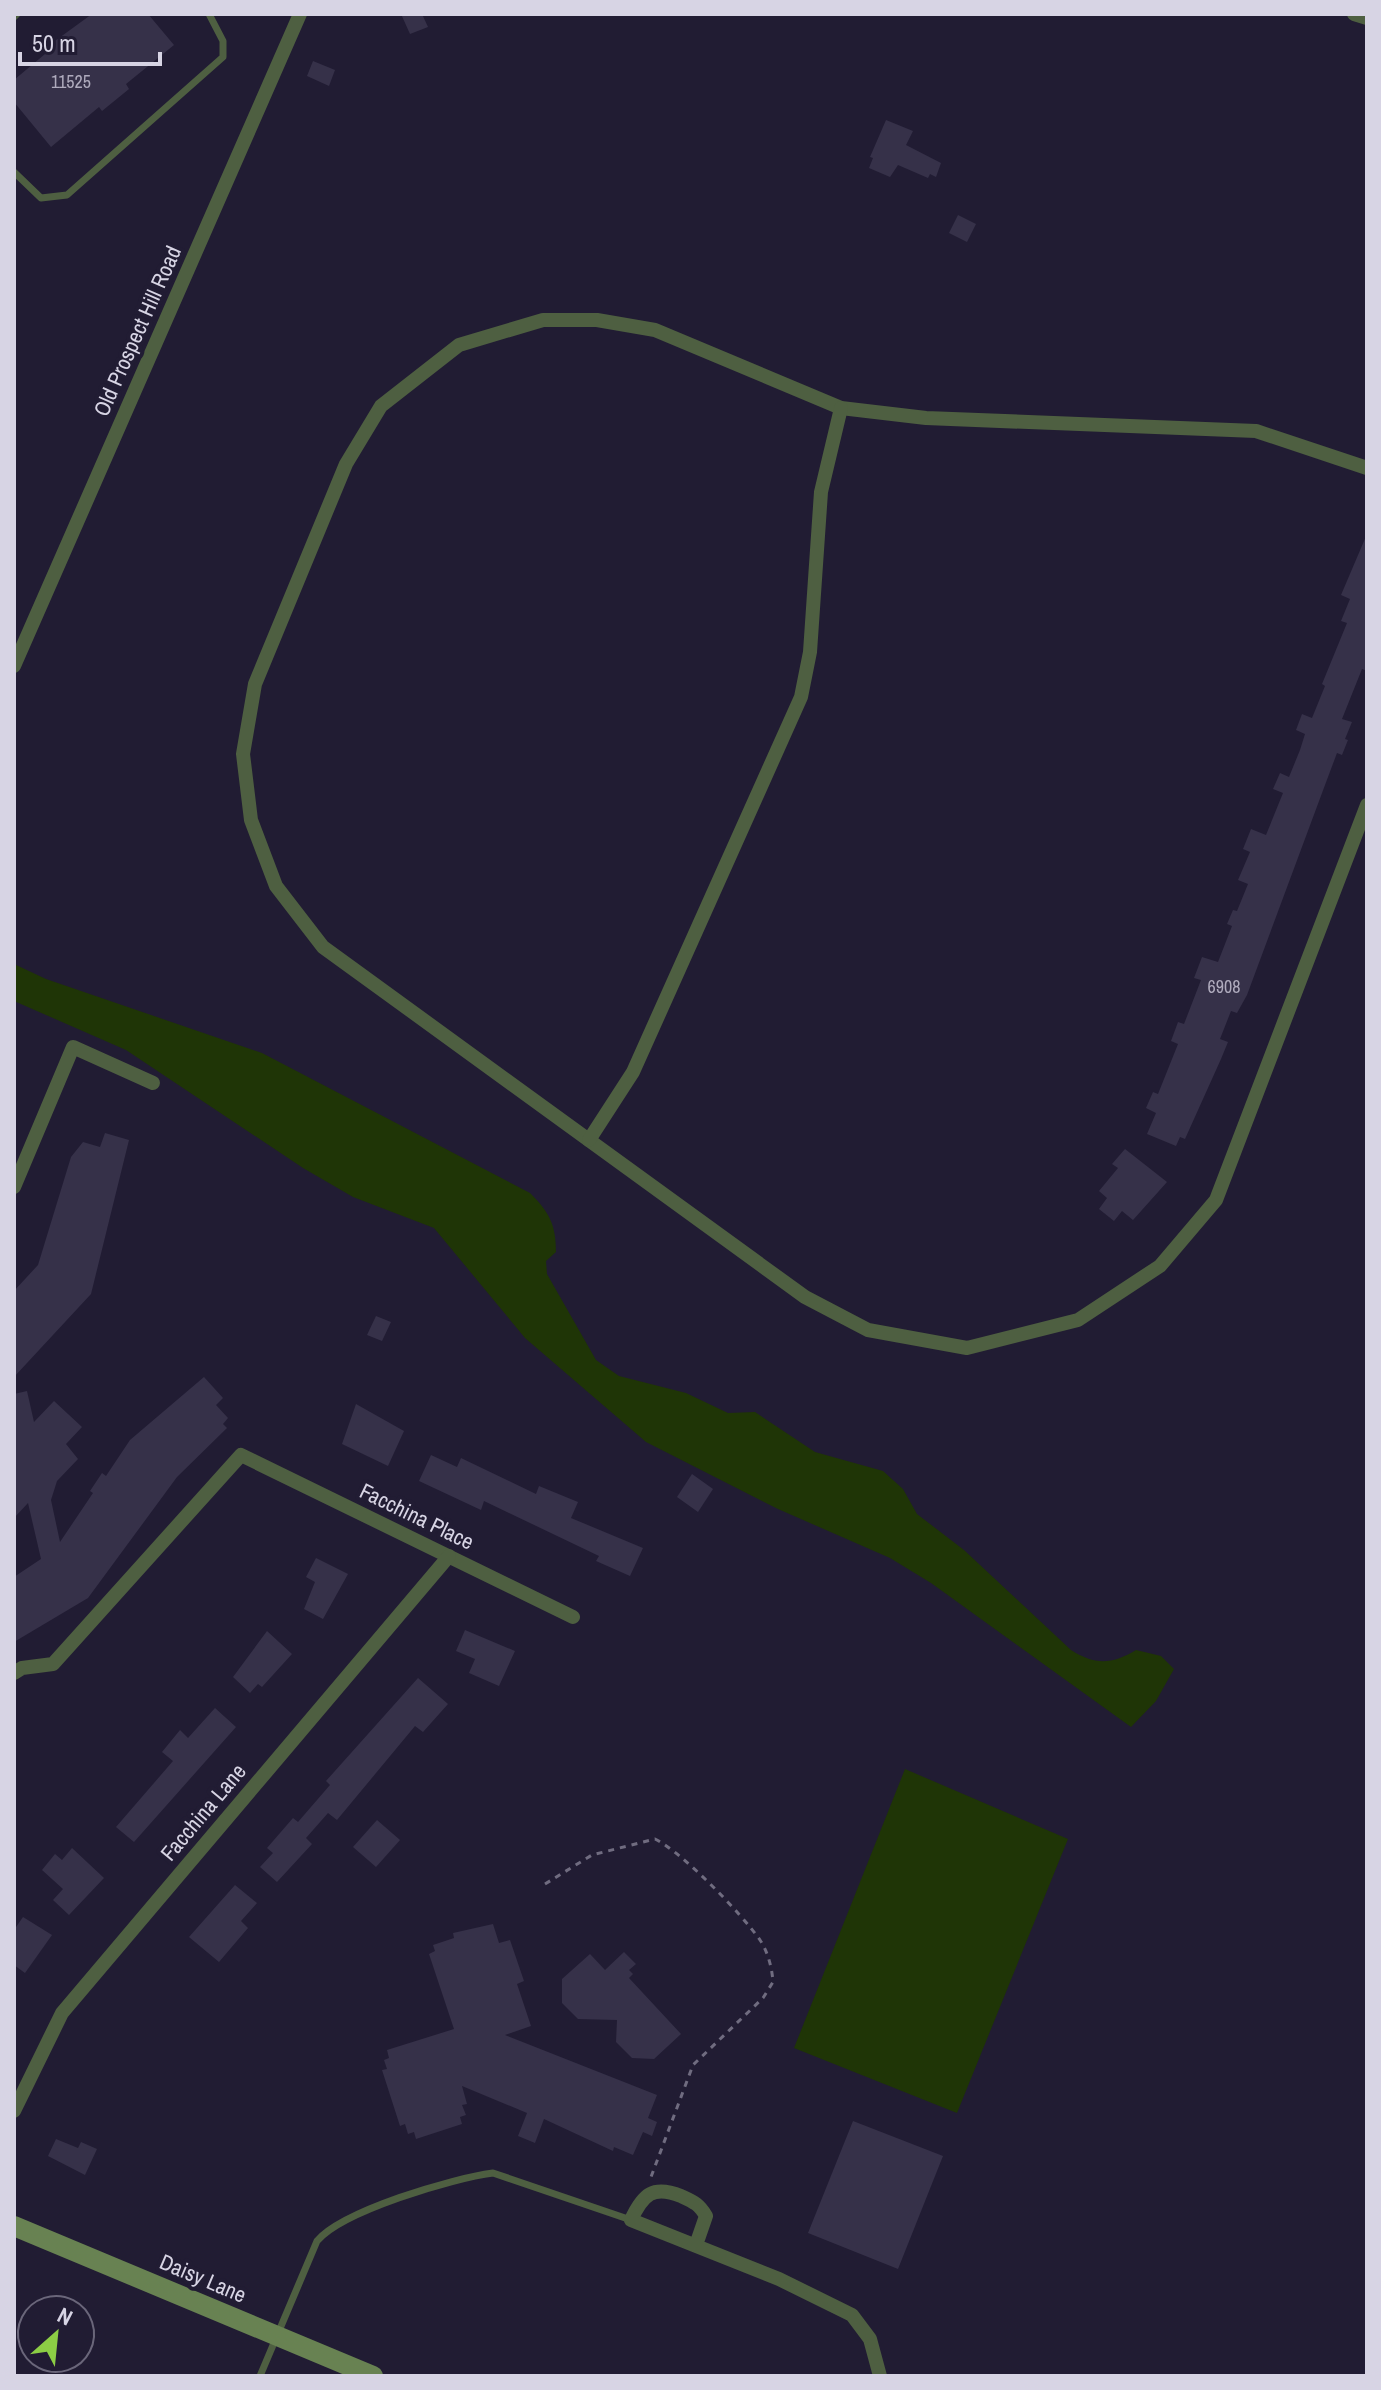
<svg xmlns="http://www.w3.org/2000/svg" width="1381" height="2390" viewBox="0 0 1381 2390" font-family="'Archivo Narrow',sans-serif">
	<rect width="100%" height="100%" fill="#211c33"/>
	<g fill="#1f3506">
		<path d="M14,964L46,979L262,1053L530,1193C549,1212 556,1224 556,1252L546,1261L547,1274L596,1360L619,1376L686,1393L728,1413L755,1412L815,1452L883,1471L903,1489L917,1514L964,1550L1071,1650C1095,1665 1111,1665 1136,1650L1161,1656L1174,1669L1156,1701L1131,1727L931,1583L890,1558L778,1509L646,1442L525,1338L434,1228L353,1197L303,1168L126,1050L14,1001Z"/>
		<polygon points="905,1769 1068,1839 957,2113 794,2048"/>
	</g>
	<g fill="#363149">
		<polygon points="92,14 148,14 174,45 126,84 129,89 102,111 99,107 51,147 14,102 14,80 51,49 48,46"/>
		<polygon points="401,14 422,14 428,27 410,34"/>
		<polygon points="313,61 335,70 329,86 307,76"/>
		<polygon points="886,120 913,131 906,145 941,163 936,177 930,174 928,178 898,165 890,177 869,168 873,158 870,157"/>
		<polygon points="958,215 976,224 967,242 949,233"/>
		<polygon points="1367,534 1367,671 1362,669 1342,719 1352,722 1345,739 1348,740 1342,755 1337,753 1325,785 1247,995 1237,1013 1231,1011 1220,1039 1228,1042 1221,1059 1185,1139 1180,1137 1176,1146 1147,1134 1156,1113 1146,1108 1153,1092 1158,1094 1178,1044 1171,1041 1178,1022 1184,1024 1201,980 1194,978 1202,957 1218,962 1232,926 1227,924 1233,910 1237,911 1248,884 1238,880 1250,852 1243,849 1251,829 1266,835 1283,793 1273,789 1280,773 1289,777 1300,750 1305,734 1296,730 1302,714 1312,718 1325,686 1322,684 1347,623 1341,621 1350,599 1341,595"/>
		<polygon points="105,1133 129,1140 91,1294 14,1377 14,1291 38,1265 71,1157 83,1142 100,1147"/>
		<polygon points="1125,1149 1167,1182 1133,1220 1122,1211 1114,1221 1099,1209 1107,1198 1099,1191 1118,1168 1112,1164"/>
		<polygon points="376,1316 391,1322 382,1341 367,1335"/>
		<polygon points="204,1377 223,1398 216,1405 228,1418 223,1424 227,1428 177,1477 88,1598 14,1642 14,1577 41,1559 28,1503 14,1518 14,1394 27,1391 34,1422 54,1401 82,1427 66,1444 78,1459 57,1481 51,1500 60,1542 93,1493 90,1491 102,1473 106,1476 130,1440"/>
		<polygon points="356,1404 404,1431 388,1466 342,1444"/>
		<polygon points="431,1455 457,1467 461,1458 536,1494 539,1486 578,1502 571,1518 643,1548 630,1576 596,1561 599,1556 484,1501 481,1510 419,1481"/>
		<polygon points="692,1474 713,1489 698,1512 677,1497"/>
		<polygon points="316,1558 348,1574 323,1619 304,1609 315,1582 306,1577"/>
		<polygon points="465,1630 515,1651 499,1686 469,1673 475,1659 456,1651"/>
		<polygon points="267,1631 292,1654 262,1687 258,1684 250,1693 233,1677"/>
		<polygon points="418,1678 448,1704 423,1732 415,1726 337,1820 328,1813 306,1838 312,1844 277,1882 260,1867 273,1853 267,1848 293,1818 298,1822 330,1785 326,1781"/>
		<polygon points="215,1708 236,1727 134,1842 116,1827 173,1761 162,1752 180,1730 188,1738"/>
		<polygon points="377,1820 400,1840 376,1867 353,1847"/>
		<polygon points="72,1848 104,1878 69,1915 53,1900 63,1889 42,1870 55,1854 62,1860"/>
		<polygon points="235,1885 257,1903 241,1921 248,1928 219,1962 189,1937"/>
		<polygon points="23,1917 52,1935 25,1973 14,1965 14,1930"/>
		<polygon points="493,1924 499,1943 510,1940 524,1981 517,1984 531,2026 505,2035 657,2095 648,2118 657,2122 652,2136 643,2132 633,2155 614,2147 613,2151 544,2119 535,2143 518,2136 527,2113 462,2086 467,2104 462,2105 466,2115 460,2117 462,2124 416,2139 414,2132 408,2134 405,2124 400,2126 382,2070 387,2069 384,2060 389,2058 387,2050 454,2029 429,1954 435,1951 433,1945 454,1938 453,1933"/>
		<polygon points="624,1952 636,1964 629,1970 633,1974 629,1978 681,2034 654,2059 632,2058 616,2042 617,2020 578,2019 562,2003 562,1979 590,1954 605,1970"/>
		<polygon points="853,2121 943,2156 898,2269 808,2233"/>
		<polygon points="56,2139 78,2148 81,2142 97,2149 85,2175 48,2156"/>
	</g>
	<g fill="none" stroke-linecap="round" stroke-linejoin="round">
		<path stroke="#706c80" stroke-width="3" stroke-dasharray="6 6" stroke-linecap="butt" d="M545,1884L592,1855L655,1839C683,1853 741,1913 760,1940C768,1952 772,1968 773,1982L763,1998L693,2065L651,2177"/>
		<g stroke="#4e5f41" stroke-width="7">
			<polyline points="14,17 17,14"/>
			<polyline points="14,172 41,198 67,195 223,57 223,41 209,14"/>
			<path d="M260,2376L317,2241C342,2211 453,2178 493,2173L631,2220"/>
		</g>
		<g stroke="#4e5f41" stroke-width="14">
			<polyline points="1354,14 1367,18"/>
			<polyline points="1367,468 1256,431 926,418 841,408 655,330 597,320 543,320 459,345 381,406 346,464 255,684 243,754 251,820 276,886 323,947 805,1297 868,1330 967,1348 1078,1320 1160,1266 1216,1200 1367,805"/>
			<polyline points="14,666 300,14"/>
			<polyline points="589,1140 633,1072 801,697 810,652 821,492 841,408"/>
			<polyline points="14,1187 73,1047 153,1083"/>
			<polyline points="14,1673 22,1668 53,1664 241,1455 573,1617"/>
			<polyline points="14,2111 62,2013 449,1556"/>
			<path d="M696,2245L706,2216C699,2204 694,2202 681,2196C653,2185 643,2194 631,2220L779,2279L852,2315L870,2339L880,2376"/>
		</g>
		<polyline stroke="#688252" stroke-width="20" points="14,2226 373,2376"/>
	</g>
	<g text-anchor="middle" stroke-width="8" stroke-linejoin="round" paint-order="stroke">
		<g font-size="18" fill="#afabbd">
			<text x="71" y="88">11525</text>
			<text x="1224" y="993">6908</text>
		</g>
		<g font-size="22" fill="#d7d4e4" stroke="#211c33">
			<text transform="translate(137 331) rotate(-66)" y="8">Old Prospect Hill Road</text>
			<text transform="translate(417 1516) rotate(26)" y="8">Facchina Place</text>
			<text transform="translate(203 1812) rotate(-50)" y="8">Facchina Lane</text>
			<text transform="translate(203 2278) rotate(23)" y="8">Daisy Lane</text>
		</g>
	</g>
	<rect width="1381" height="2390" fill="none" stroke="#d7d4e4" stroke-width="32"/>
	<g transform="translate(56 2334) rotate(27)"><circle r="38" fill="#211c33" stroke="#6a667a" stroke-width="2"/>
	<path d="M0-6L14 30L0 20L-14 30Z" fill="#8cce45"/>
	<text y="-12" font-size="22" font-weight="bold" text-anchor="middle" fill="#d7d4e4">N</text>
	</g>
	<path d="M20 52v12h140v-12" fill="none" stroke="#d7d4e4" stroke-width="4"/>
	<text x="32" y="52" font-size="24" fill="#d7d4e4" stroke="#211c33" stroke-width="6" paint-order="stroke">50 m</text>
</svg>
